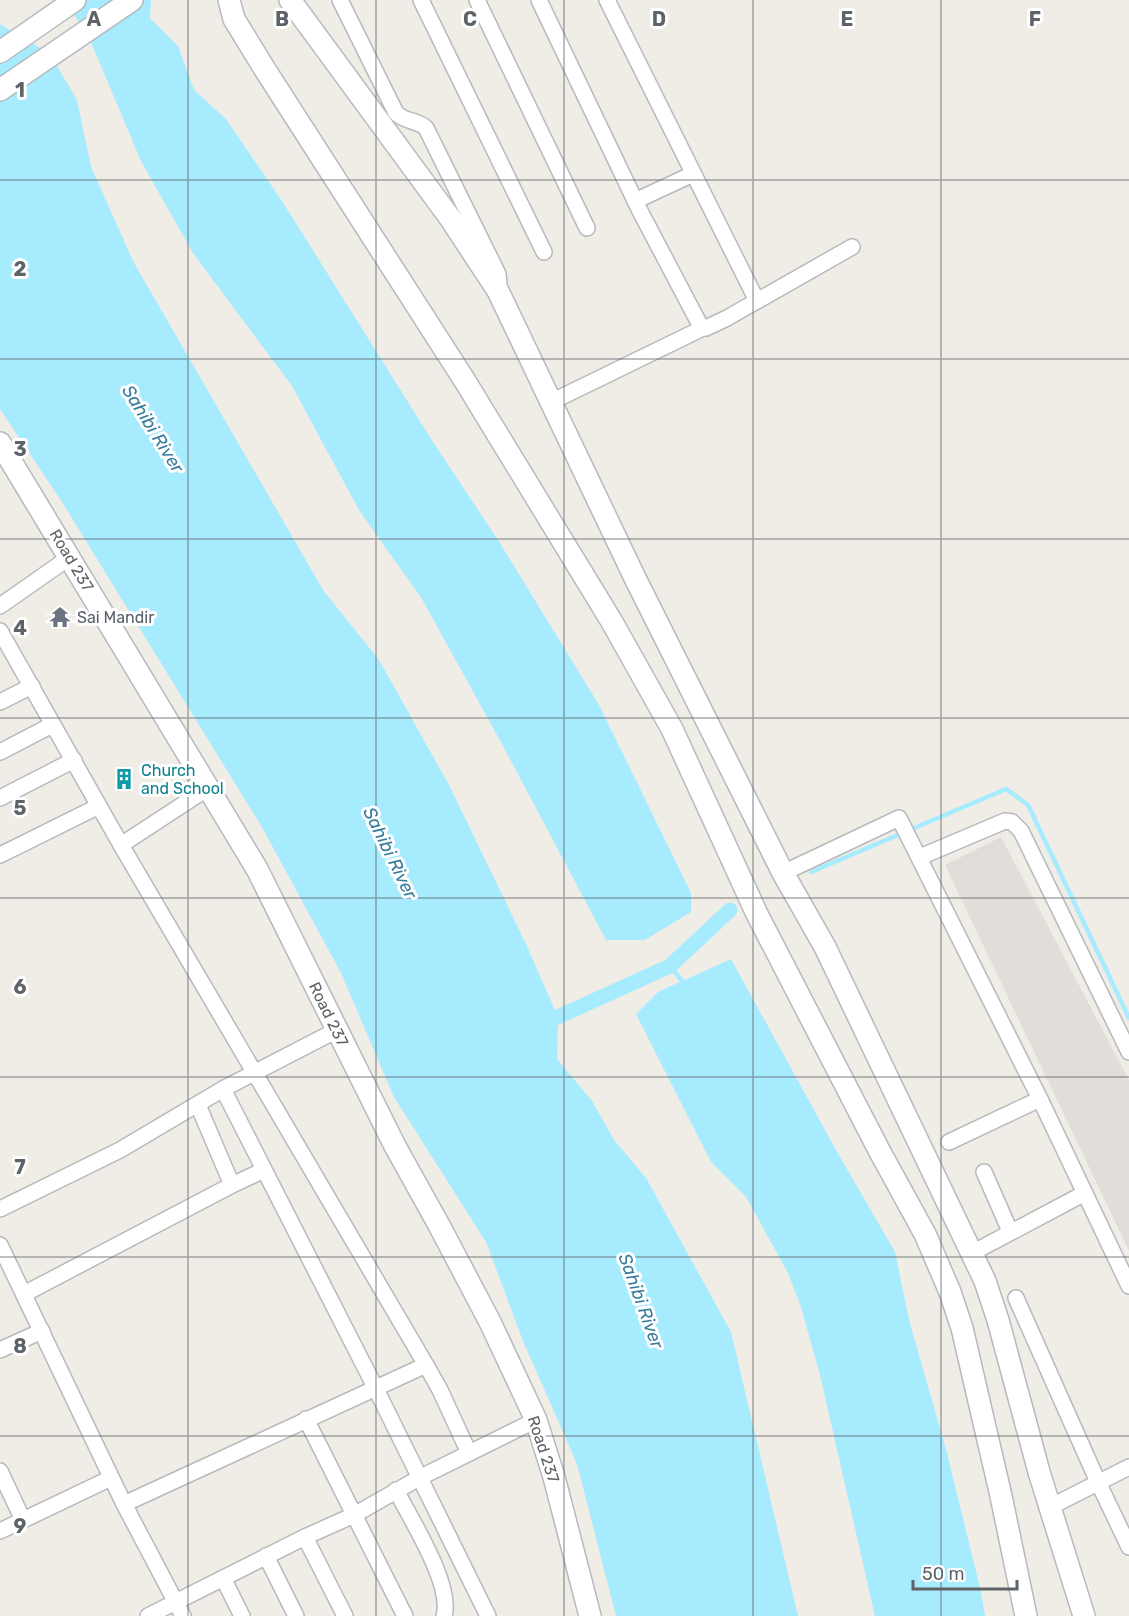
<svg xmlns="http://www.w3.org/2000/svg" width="1129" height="1616" viewBox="0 0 1129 1616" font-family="Rubik,sans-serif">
	<rect width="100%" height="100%" fill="#f0ece6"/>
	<polygon fill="#e1deda" points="1001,837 1129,1080 1129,1251 945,865"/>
	<g fill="#a7ebff">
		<polygon points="65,0 151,0 150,18 178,46 194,90 226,119 282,201 433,442 498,540 599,705 691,893 691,912 645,940 606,940 503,746 422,599 359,510 292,386 193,253 141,161 90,40"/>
		<polygon points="0,24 50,54 77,100 91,167 134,263 323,590 379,660 449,785 525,942 558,1017 557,1059 592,1101 614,1140 646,1178 731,1332 798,1616 616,1616 577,1464 523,1341 486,1242 394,1097 341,973 263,829 62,502 0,409"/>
		<polygon points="731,959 836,1150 895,1252 910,1324 946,1449 981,1592 985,1616 875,1616 820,1375 801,1307 788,1273 746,1197 711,1162 636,1014 658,992"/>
	</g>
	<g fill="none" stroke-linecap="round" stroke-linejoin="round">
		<g stroke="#a7ebff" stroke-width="4.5">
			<polyline points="811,872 1006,789 1028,805 1129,1018"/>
			<polyline points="670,966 687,987"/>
		</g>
		<polyline stroke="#a7ebff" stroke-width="15" points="540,1025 670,966 730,910"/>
		<defs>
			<g id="street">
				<path d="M340,0L396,113C405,122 418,120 426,128L498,274L499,284"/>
				<polyline points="421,0 544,252"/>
				<polyline points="477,0 587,228"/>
				<polyline points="539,0 640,211 700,325 706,328 727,318 852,247"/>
				<polyline points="607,0 757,301"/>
				<polyline points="635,201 693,174"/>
				<polyline points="551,402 703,328"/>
				<polyline points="0,606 70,557"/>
				<polyline points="0,631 121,845 426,1365 440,1390 469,1453"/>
				<polyline points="0,702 32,686"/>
				<polyline points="0,752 52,725"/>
				<polyline points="0,798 74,760"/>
				<polyline points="121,845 208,788"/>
				<polyline points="0,855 99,806"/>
				<polyline points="920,857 1005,821 1012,822 1021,831 1129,1052"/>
				<polyline points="783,873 899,818 1040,1099 1129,1286"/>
				<polyline points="223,1089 376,1389 488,1616"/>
				<polyline points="949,1142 1040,1099"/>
				<polyline points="984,1172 1010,1231"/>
				<polyline points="232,1185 264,1170"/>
				<polyline points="0,1209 120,1150 223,1089 337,1030"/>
				<polyline points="0,1245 124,1504 183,1616"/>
				<polyline points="972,1253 1085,1193"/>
				<polyline points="24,1294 232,1185 198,1105"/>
				<polyline points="1016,1298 1098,1482 1129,1547"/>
				<polyline points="0,1350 42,1331"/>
				<polyline points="306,1419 405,1616"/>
				<polyline points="0,1471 23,1520"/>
				<path d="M396,1490C411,1520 453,1585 444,1616"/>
				<polyline points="124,1504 426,1365"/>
				<polyline points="1050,1507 1129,1467"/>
				<polyline points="0,1531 111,1478"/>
				<polyline points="305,1537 345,1616"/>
				<polyline points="266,1556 296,1616"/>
				<polyline points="223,1578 242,1616"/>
				<polyline points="148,1616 305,1537 354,1515 419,1478 536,1420"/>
			</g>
			<g id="secondary">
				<polyline points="229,0 234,19 264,68 465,381 612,622 672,729 757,914 880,1152 925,1234 950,1292 962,1328 1001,1496 1026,1616"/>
				<polyline points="290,0 450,218 498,291 635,578 783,873 825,947 985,1281 998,1320 1039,1472 1084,1616"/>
				<polyline points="0,52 75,0"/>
				<polyline points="0,90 132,0"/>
				<polyline points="0,443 257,869 395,1146 440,1227 490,1322 536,1420 554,1477 590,1616"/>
			</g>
		</defs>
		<use href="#street" stroke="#b6babd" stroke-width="18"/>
		<use href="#secondary" stroke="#b4babe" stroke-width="24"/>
		<use href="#street" stroke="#fff" stroke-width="15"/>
		<use href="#secondary" stroke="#fff" stroke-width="21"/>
	</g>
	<path fill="none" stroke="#5d6367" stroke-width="1.5" stroke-opacity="0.55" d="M188,0V1616M376,0V1616M564,0V1616M753,0V1616M941,0V1616M0,180H1129M0,359H1129M0,539H1129M0,718H1129M0,898H1129M0,1077H1129M0,1257H1129M0,1436H1129"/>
	<defs>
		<symbol id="temple-bare" viewBox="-9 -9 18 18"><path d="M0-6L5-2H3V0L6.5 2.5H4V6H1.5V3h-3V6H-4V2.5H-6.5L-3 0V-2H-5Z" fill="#6b7280" stroke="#fff" stroke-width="2.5" paint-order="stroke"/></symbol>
		<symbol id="building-bare" viewBox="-9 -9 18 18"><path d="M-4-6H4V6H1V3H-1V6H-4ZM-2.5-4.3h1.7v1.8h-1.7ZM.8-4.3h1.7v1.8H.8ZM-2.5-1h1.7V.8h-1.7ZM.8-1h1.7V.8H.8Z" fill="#0f9aa8" stroke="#fff" stroke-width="2.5" paint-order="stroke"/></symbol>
	</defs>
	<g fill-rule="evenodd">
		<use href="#temple-bare" x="45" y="602" width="30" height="30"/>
		<use href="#building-bare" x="109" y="764" width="30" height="30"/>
	</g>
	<g text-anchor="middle" stroke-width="6" stroke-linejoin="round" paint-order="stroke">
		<g font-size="16" fill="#5d6367" stroke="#fff">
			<text transform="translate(72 560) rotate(59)" y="6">Road 237</text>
			<text transform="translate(329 1014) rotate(64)" y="6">Road 237</text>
			<text transform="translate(544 1449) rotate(72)" y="6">Road 237</text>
		</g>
		<g font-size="16" fill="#5b616d" stroke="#fff" text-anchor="start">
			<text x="77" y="623">Sai Mandir</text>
		</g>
		<g font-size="16" fill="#0d838f" stroke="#fff" text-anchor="start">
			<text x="141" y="776">Church<tspan x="141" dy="18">and School</tspan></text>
		</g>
		<g font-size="18" font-style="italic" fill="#367c9b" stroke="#fff">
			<text transform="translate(153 429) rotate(58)" y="6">Sahibi River</text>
			<text transform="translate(390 853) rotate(64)" y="6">Sahibi River</text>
			<text transform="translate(641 1301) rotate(70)" y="6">Sahibi River</text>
		</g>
	</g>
	<g font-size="20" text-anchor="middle" font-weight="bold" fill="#5d6367" stroke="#fff" stroke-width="6" stroke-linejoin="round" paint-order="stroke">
		<text x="94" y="26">A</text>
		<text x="282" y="26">B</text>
		<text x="470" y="26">C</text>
		<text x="659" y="26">D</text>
		<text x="847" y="26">E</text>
		<text x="1035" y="26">F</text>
		<text x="20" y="97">1</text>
		<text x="20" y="276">2</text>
		<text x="20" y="456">3</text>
		<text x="20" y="635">4</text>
		<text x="20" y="815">5</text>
		<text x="20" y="994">6</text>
		<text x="20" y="1174">7</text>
		<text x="20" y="1353">8</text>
		<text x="20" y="1533">9</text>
	</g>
	<path d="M913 1580v9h104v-9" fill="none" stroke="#5d6367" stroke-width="3"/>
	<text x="922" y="1580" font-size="18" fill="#5d6367" stroke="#ffffff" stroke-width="4.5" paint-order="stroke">50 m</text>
</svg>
